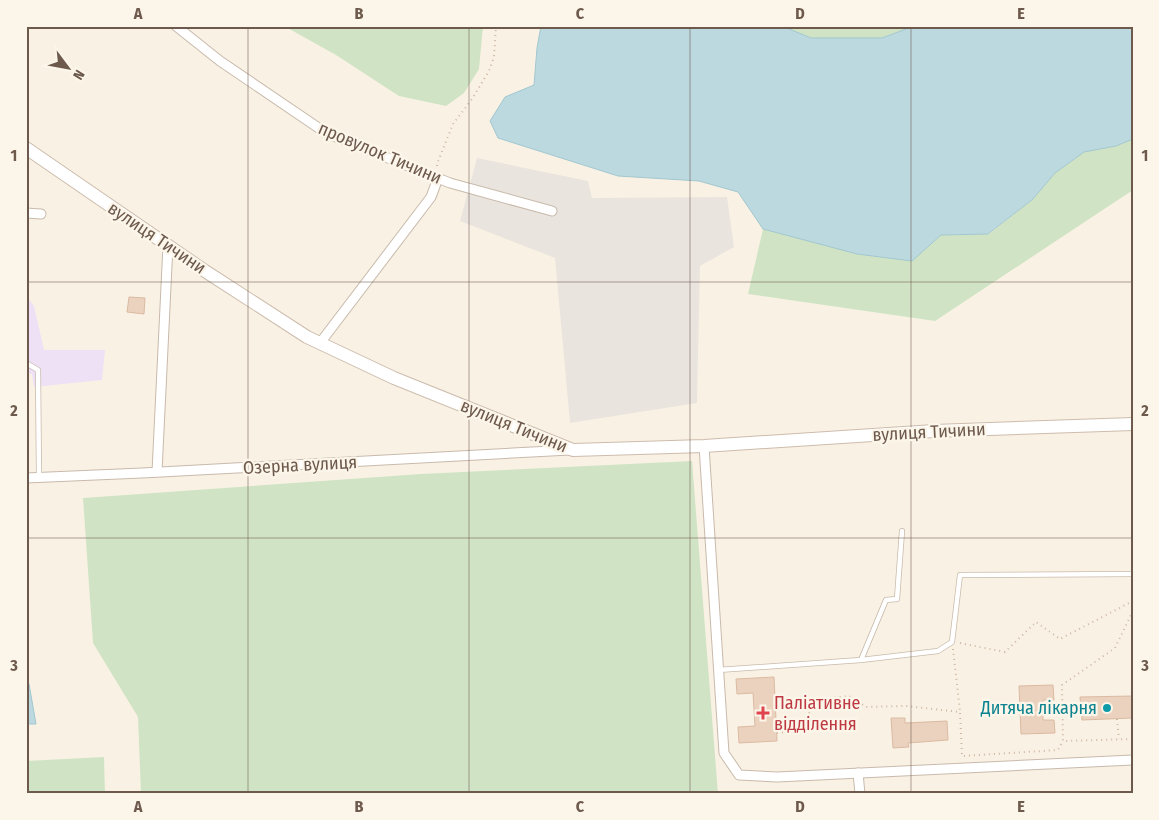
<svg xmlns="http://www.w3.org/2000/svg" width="1159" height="820" viewBox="0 0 1159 820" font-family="'Fira Sans Condensed',sans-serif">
	<rect width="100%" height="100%" fill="#f9f2e4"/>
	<polygon fill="#e9e4de" points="477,158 588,181 592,198 727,197 734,247 700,266 697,403 570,423 555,258 460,221"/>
	<polygon fill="#eee1f5" points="26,296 34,306 44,350 105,350 102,380 34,387 32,374 26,373"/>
	<g fill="#d0e4c5">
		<polygon points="284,26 483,26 479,69 464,93 446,106 399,96 336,55"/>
		<polygon points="782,26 914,26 882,38 811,38"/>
		<polygon points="1133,139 1133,190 935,321 748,294 763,229 806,240 912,260 941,235 989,234 1033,199 1055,173 1084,152 1116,146"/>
		<polygon points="692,461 718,794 141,794 138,717 93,643 83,498 421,474"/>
		<polygon points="104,757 105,794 26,794 26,761"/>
	</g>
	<g fill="#bbd9df" stroke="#a3c7d0">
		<polygon points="541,26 782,26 811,38 882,38 914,26 1133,26 1133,139 1116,146 1084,152 1055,173 1033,199 988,234 941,235 912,261 857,254 763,229 738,192 699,181 618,176 498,138 490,121 505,97 534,85 537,48"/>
		<polygon points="26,678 29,684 36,724 26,724"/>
	</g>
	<g fill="#ebd2bf" stroke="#dbbaa2">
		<polygon points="129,297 145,298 144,314 127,312"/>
		<polygon points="774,677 777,741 739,743 738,727 755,726 753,693 737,694 736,679"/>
		<polygon points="1053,685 1054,700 1043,700 1043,720 1054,720 1055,733 1021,734 1019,686"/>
		<polygon points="1133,696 1133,718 1082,720 1080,697"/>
		<polygon points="891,718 905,718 905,723 947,721 948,740 908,743 909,747 893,748"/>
	</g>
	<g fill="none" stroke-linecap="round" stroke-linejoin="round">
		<defs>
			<g id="lane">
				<polyline points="26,363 38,370 39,477"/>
				<polyline points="861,660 938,651 952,642 960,575 1133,574"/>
				<polyline points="718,670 861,660 886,600 897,599 902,531"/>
			</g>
			<g id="street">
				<polyline points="176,26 220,61 326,133 450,183 552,211"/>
				<polyline points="26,213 41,214"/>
				<polyline points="320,343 431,197 438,178"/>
				<polyline points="704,446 724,753 739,775 777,777 1133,760"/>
				<polyline points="157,472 168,245"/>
				<polyline points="26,478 142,473 570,450"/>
				<polyline points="858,773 860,794"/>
			</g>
			<polyline id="secondary" points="26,148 205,271 307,337 394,378 573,450 704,446 934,431 1133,424"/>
		</defs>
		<use href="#lane" stroke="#c8baac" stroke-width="6"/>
		<use href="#street" stroke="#c8baac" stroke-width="11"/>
		<use href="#secondary" stroke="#cdbcad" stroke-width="14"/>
		<g stroke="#cfb6a3" stroke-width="2" stroke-dasharray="1 4" stroke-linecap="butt">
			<polyline points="437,166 437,164 453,124 472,99 489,71 494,57 496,26"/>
			<polyline points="1133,611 1115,648 1062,685 1063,741 1133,739"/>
			<polyline points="960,643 1005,652 1036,622 1060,639 1133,601"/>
			<polyline points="953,649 960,711"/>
			<polyline points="775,704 849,696 866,707 906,706 960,712 962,756 1058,750 1063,741"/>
			<polyline points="1117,719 1119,739"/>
			<polyline points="777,733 811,729 808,701"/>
		</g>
		<use href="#lane" stroke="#fff" stroke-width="4.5"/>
		<use href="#street" stroke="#fff" stroke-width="9"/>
		<use href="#secondary" stroke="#fff" stroke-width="12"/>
	</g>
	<path fill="none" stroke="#6e5a4d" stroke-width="1" stroke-opacity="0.55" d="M248,26V794M469,26V794M690,26V794M911,26V794M26,282H1133M26,538H1133"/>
	<circle fill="#0f9aa8" stroke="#fcf6ea" stroke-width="2" cx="1107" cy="708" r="5"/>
	<path fill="#e0444e" stroke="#fcf6ea" stroke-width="2" d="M760.5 705.5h5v5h5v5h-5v5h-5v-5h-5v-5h5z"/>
	<g text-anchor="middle" stroke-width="4.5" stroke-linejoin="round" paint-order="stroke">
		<g font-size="18" fill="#6e5a4d" stroke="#fcf6ea">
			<text transform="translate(380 153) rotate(23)" y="6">провулок Тичини</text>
			<text transform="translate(157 238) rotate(34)" y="6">вулиця Тичини</text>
			<text transform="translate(514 426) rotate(22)" y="6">вулиця Тичини</text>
			<text transform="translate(929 432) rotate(-3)" y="6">вулиця Тичини</text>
			<text transform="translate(300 465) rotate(-3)" y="6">Озерна вулиця</text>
		</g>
		<g font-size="18" fill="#be3a42" stroke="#fcf6ea" text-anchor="start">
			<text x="774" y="709">Паліативне<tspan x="774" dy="21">відділення</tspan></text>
		</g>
		<g font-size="18" fill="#0d838f" stroke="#fcf6ea" text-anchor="end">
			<text x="1097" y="714">Дитяча лікарня</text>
		</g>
	</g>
	<rect width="1159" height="820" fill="none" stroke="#fcf6ea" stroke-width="55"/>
	<g transform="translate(68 68) rotate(122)" stroke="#fcf6ea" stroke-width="4" paint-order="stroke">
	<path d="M0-4L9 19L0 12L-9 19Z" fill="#6e5a4d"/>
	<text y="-8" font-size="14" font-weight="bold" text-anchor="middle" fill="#6e5a4d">N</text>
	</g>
	<rect x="28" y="28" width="1104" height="764" fill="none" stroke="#6e5a4d" stroke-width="2"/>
	<g font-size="16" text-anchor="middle" font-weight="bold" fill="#6e5a4d">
		<text x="138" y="19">A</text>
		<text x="359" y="19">B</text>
		<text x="580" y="19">C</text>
		<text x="800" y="19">D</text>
		<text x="1021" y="19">E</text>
		<text x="14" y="161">1</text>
		<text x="1145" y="161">1</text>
		<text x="14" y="416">2</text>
		<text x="1145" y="416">2</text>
		<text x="14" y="671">3</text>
		<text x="1145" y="671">3</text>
		<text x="138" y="812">A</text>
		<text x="359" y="812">B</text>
		<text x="580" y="812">C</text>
		<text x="800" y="812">D</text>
		<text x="1021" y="812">E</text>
	</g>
</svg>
